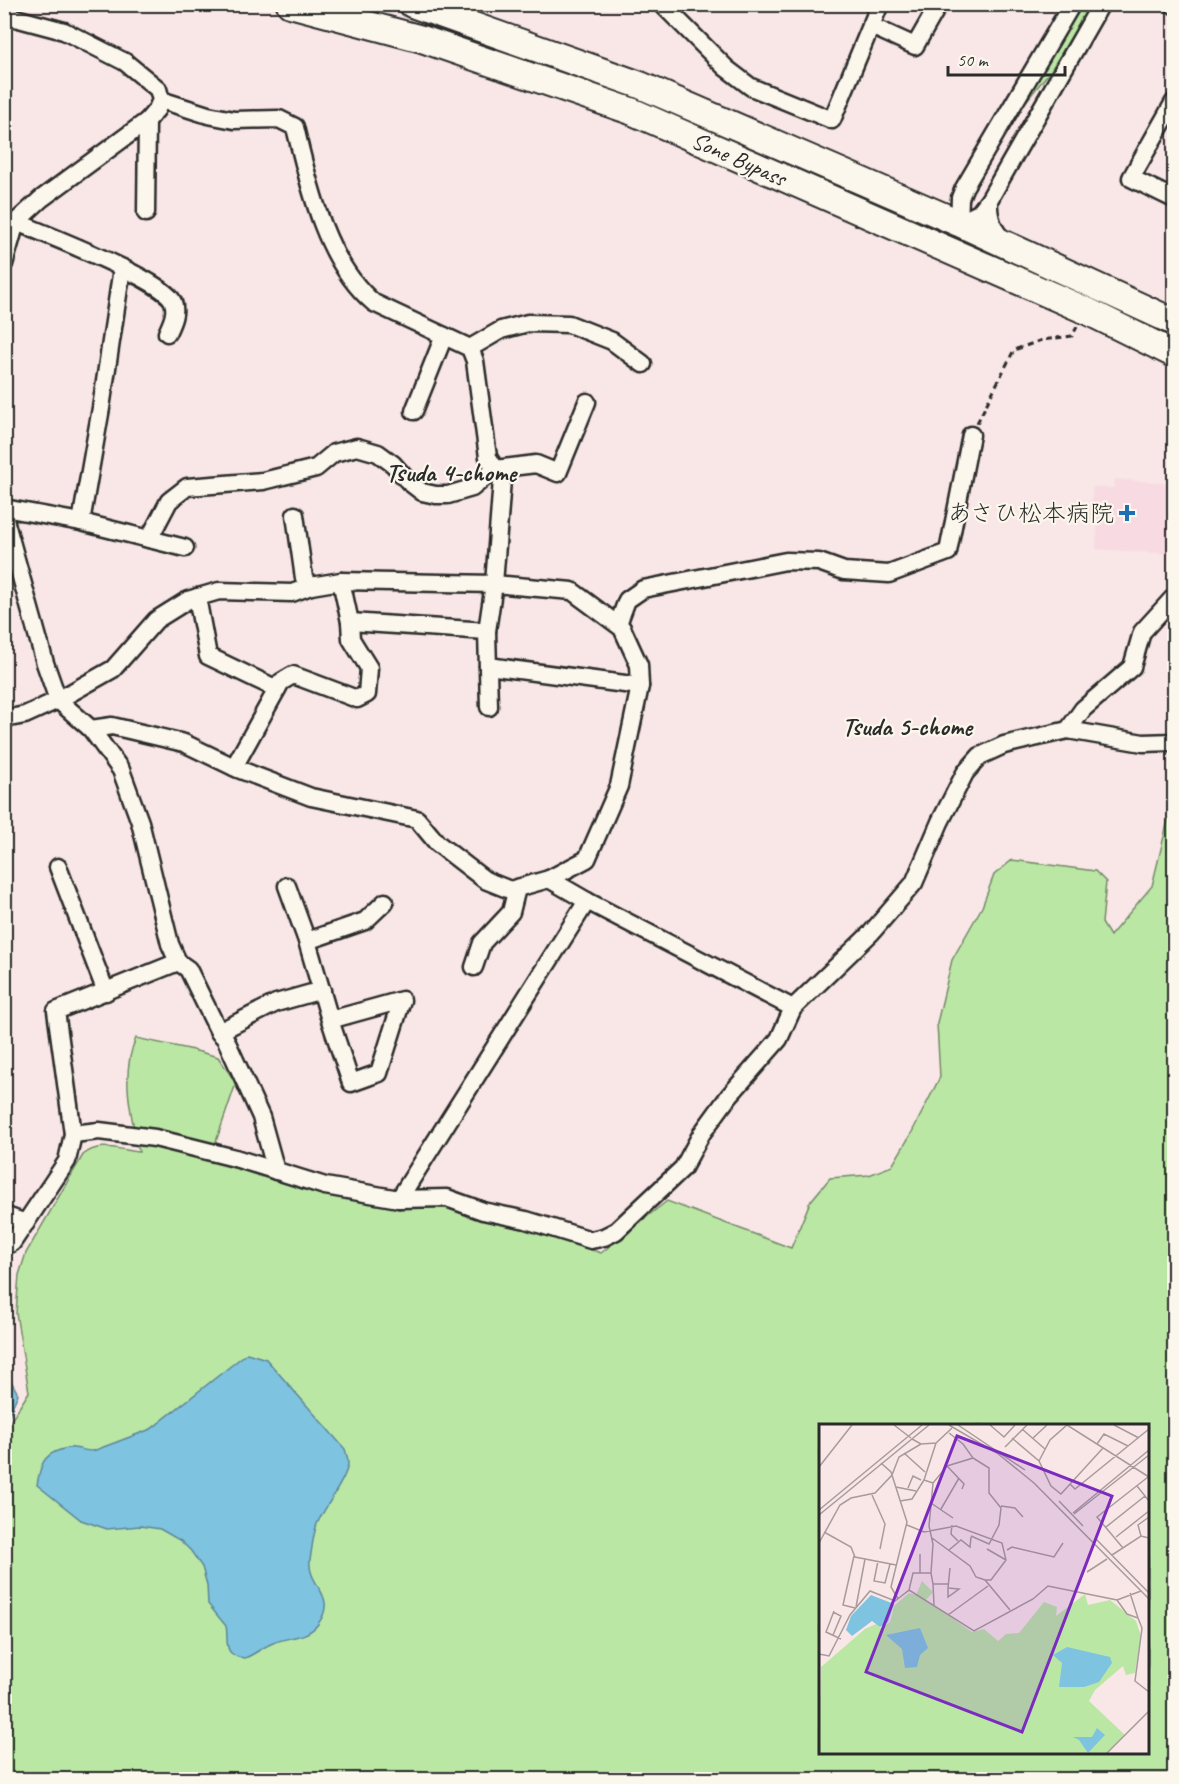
<svg xmlns="http://www.w3.org/2000/svg" width="1179" height="1784" viewBox="0 0 1179 1784" font-family="Caveat,'Klee One',sans-serif">
	<rect width="100%" height="100%" fill="#f9e6e6"/>
	<filter id="ink" filterUnits="userSpaceOnUse"><feTurbulence type="fractalNoise" baseFrequency=".0167" numOctaves="2"/><feDisplacementMap in="SourceGraphic" scale="12" xChannelSelector="R" yChannelSelector="G"/><feConvolveMatrix kernelMatrix="1 2 1 2 8 2 1 2 1" color-interpolation-filters="sRGB"/></filter>
	<g filter="url(#ink)">
		<polygon fill="#f8dae2" points="1115,479 1174,484 1174,554 1096,549 1098,521 1079,519 1081,505 1091,506 1093,487 1114,488"/>
		<g fill="#bbe7a5" stroke="#738968" stroke-width="1.5" fill-rule="evenodd">
			<polygon points="1080,5 1091,5 1051,70 1024,104 976,185 974,184"/>
			<path d="M1174,813V1779L5,1780V1430L29,1392L16,1313L19,1275L26,1253L83,1155C100,1141 119,1150 139,1152C131,1115 120,1074 136,1038L189,1049L218,1057L236,1083L210,1159L233,1168L279,1176L317,1185L342,1198L447,1204L601,1253L667,1201L791,1248L810,1202L830,1178L869,1175L892,1166L911,1134L940,1077L937,1023L952,960L982,907L994,875L1012,860L1095,871L1106,882L1102,923L1110,936L1152,886L1168,820ZM820,1426H1148V1752H820Z"/>
		</g>
		<g fill="#7ec3df" stroke="#5d8697" stroke-width="1.5">
			<polygon points="5,1347 10,1379 18,1394 5,1423"/>
			<path d="M247,1353L266,1359L345,1449C346,1453 348,1459 348,1463C348,1477 324,1508 317,1524C313,1535 312,1548 310,1560C307,1586 339,1595 318,1624C307,1639 289,1636 273,1643C263,1647 255,1654 245,1658C221,1656 229,1640 226,1626L208,1604L207,1585L202,1567L191,1551L181,1541L160,1529L140,1526L107,1529L81,1520L37,1485C40,1468 42,1455 60,1450C64,1449 69,1447 74,1448C81,1449 86,1451 93,1451L151,1429Z"/>
		</g>
		<g fill="none" stroke-linecap="round" stroke-linejoin="round">
			<defs>
				<g id="minor">
					<polyline points="662,4 726,68 751,87 832,120 880,4"/>
					<polyline points="1072,4 964,188 960,198 959,223 979,213 989,200 1101,4"/>
					<polyline points="1173,4 1174,5"/>
					<polyline points="4,15 64,31 125,62 158,89 161,100 157,109 147,121 41,199 16,222 4,264"/>
					<polyline points="871,26 915,46 939,4"/>
					<path d="M161,100L208,115L234,120L279,119L295,127C309,186 326,263 374,303L470,348L475,361L488,457L502,480L494,584L487,631L350,622"/>
					<polyline points="1174,102 1131,178 1174,199"/>
					<path d="M989,200C988,216 993,231 1005,242"/>
					<polyline points="146,213 147,121"/>
					<path d="M16,222C43,233 166,281 173,302C177,313 171,324 167,333"/>
					<polyline points="470,348 501,330 528,323 569,324 612,341 643,364"/>
					<polyline points="414,411 444,336"/>
					<polyline points="4,508 81,522 185,548"/>
					<polyline points="295,515 304,578 311,586"/>
					<polyline points="4,516 45,663 58,700 91,729 121,770 140,822 170,944 178,962 56,1011 73,1134 67,1161 12,1243 4,1246"/>
					<polyline points="81,522 101,408 122,268"/>
					<polyline points="149,539 169,501 187,487 263,481 316,468 334,453 357,447 378,453 393,464 409,482 422,492 436,495 448,495 472,488 495,469 536,464 558,473 587,402"/>
					<polyline points="197,597 208,656 277,689"/>
					<polyline points="618,624 627,600 643,589 786,561 819,562 844,571 889,574 948,552 971,435"/>
					<polyline points="487,631 489,707"/>
					<polyline points="488,666 640,686"/>
					<polyline points="4,719 25,715 58,700 113,669 156,620 188,600 219,591 292,593 311,586 341,581 494,584 572,591 622,628 639,665 640,686 619,786 587,859 549,879 510,890 485,880 437,843 417,819 311,797 238,769 184,743 112,726 91,729"/>
					<polyline points="1068,730 1083,709 1132,667 1142,632 1174,597"/>
					<polyline points="234,767 281,682 293,675 357,699 367,694 369,668 351,639 350,622 341,581"/>
					<polyline points="58,867 106,992"/>
					<polyline points="549,879 587,901 793,1008"/>
					<polyline points="287,886 307,941 330,1020 402,1000 379,1073 351,1083 330,1020"/>
					<polyline points="307,941 365,921 385,902"/>
					<polyline points="178,962 188,969 219,1032 276,1003 322,990"/>
					<polyline points="474,967 482,943 511,912 517,888"/>
					<polyline points="219,1032 225,1038 261,1117 276,1171"/>
					<polyline points="73,1134 99,1131 155,1138 235,1158 325,1186 399,1199 447,1198 483,1211 526,1220 591,1240 604,1237 616,1231 683,1168 702,1133 729,1096 779,1039 793,1008 871,933 914,883 940,822 965,773 980,756 1004,745 1068,730 1143,743 1174,742"/>
					<polyline points="399,1199 587,901"/>
					<polyline points="4,1215 26,1223"/>
				</g>
				<g id="highway">
					<polyline points="290,4 422,39 631,111 1087,311 1174,354"/>
					<polyline points="412,4 640,85 959,223 1174,322"/>
				</g>
			</defs>
			<use href="#minor" stroke="#2b2b2b" stroke-width="21"/>
			<use href="#highway" stroke="#2b2b2b" stroke-width="30"/>
			<polyline stroke="#2b2b2b" stroke-width="3" stroke-dasharray="6 4.5" stroke-linecap="butt" points="977,423 1014,350 1042,340 1072,336 1077,327"/>
			<use href="#minor" stroke="#fbf7ec" stroke-width="16"/>
			<use href="#highway" stroke="#fbf7ec" stroke-width="26"/>
		</g>
	</g>
	<path fill="#1f6fb2" stroke="#fbf7ec" stroke-width="2" d="M1124 504h6v6h6v6h-6v6h-6v-6h-6v-6h6z"/>
	<g text-anchor="middle" stroke-width="4.5" stroke-linejoin="round" paint-order="stroke">
		<g font-size="24" fill="#2b2b2b" stroke="#fbf7ec">
			<text transform="translate(739 159) rotate(24)" y="8">Sone Bypass</text>
		</g>
		<g font-size="24" fill="#2b2b2b" stroke="#fbf7ec" text-anchor="end">
			<text x="1114" y="521">あさひ松本病院</text>
		</g>
		<g font-size="26" font-weight="bold" fill="#2b2b2b" stroke="#fbf7ec">
			<text x="451" y="481">Tsuda 4-chome</text>
			<text x="907" y="735">Tsuda 5-chome</text>
		</g>
	</g>
	<g transform="translate(819 1424)">
		<rect width="330" height="330" fill="#f9e6e6"/>
		<path d="M103,157L114,168L107,176L153,208L165,205L179,217L187,210L200,209L225,178L238,183L237,192L266,170L269,181L291,176L317,197L322,212L316,249L307,251L304,242L276,266L270,277L306,311L288,329H0L2,243L46,205L57,200L62,204L71,198L75,182L90,169L97,171Z" fill="#bbe7a5"/>
		<path d="M52,171L75,180L69,198L61,203L53,197L33,212L27,206L32,192ZM101,204L109,224L101,231L98,243L86,244L83,225L67,211ZM248,223L291,233L293,239L280,258L265,263H240L243,239L234,231ZM278,304L286,311L269,329L260,316L254,313H273Z" fill="#7ec3df"/>
		<path fill="none" stroke="#a79b9b" stroke-width="1.5" d="M75,1L92,14M130,1L178,29L215,59L330,175M139,1L206,46M171,1L185,13L196,1M295,1L320,14M203,5L226,25M193,14L220,37L232,62L242,70L284,24M214,14L228,1M93,15L102,20L117,19L133,4M278,20L285,10L309,22M186,23L208,1M85,29L106,48M220,37L231,16L248,1L330,53M62,39L72,48L88,98L72,163L79,175M128,42L145,60L143,65M0,43L33,1M114,59L105,56L117,19M251,60L256,65L330,5M318,62L330,77M77,63L97,67M89,64L94,52L102,56M53,71L66,100L61,125M81,77L93,75L105,56M240,77L264,102M112,79L134,94M182,82L196,84L204,93M122,85L140,54M0,86L103,1M254,89L330,26M255,90L330,31M0,91L110,1M88,101L105,108L137,102L183,119L187,136L172,156H166M133,101L132,110L139,117M287,103L326,72M5,108L32,123L36,133L77,141M152,112L170,120L180,101L182,84L170,69V44L154,34M322,112L319,101L330,93M297,113L330,87M113,114L151,142L157,153L166,156L191,186M276,114L330,169M0,119L21,81L32,74L56,69L73,51L80,33L102,20M304,124L278,93L329,53M168,125L187,136M130,126L142,116L151,123L152,113M188,126L193,123L235,133L244,119M293,131L322,112L330,114M35,132L24,181L36,184M59,137L55,157L66,159L71,140M268,148L288,135M101,149V130M112,149L114,160H130M114,160L115,181M129,164V173L140,165L129,164L131,144M90,166L155,207L214,175L229,162L298,176L308,190L319,194L323,204L316,257L330,268M311,169L319,194M298,176L322,167M37,183L46,135M15,187L7,208L22,215M129,191L169,162M14,211L22,192L14,188M0,230L10,232L31,191L51,167L76,177L90,166L94,149H112L114,120L110,102L114,59L128,42L154,34L144,20L130,9M288,329L330,287"/>
		<path fill="#7b2cbf" fill-opacity="0.15" stroke="#7b2cbf" stroke-width="3" d="M138,12L293,72L203,308L47,248Z"/>
		<rect width="330" height="330" fill="none" stroke="#2b2b2b" stroke-width="3"/>
	</g>
	<rect width="1179" height="1784" fill="none" stroke="#fbf7ec" stroke-width="24"/>
	<rect x="12" y="12" width="1155" height="1760" fill="none" stroke="#2b2b2b" stroke-width="2" filter="url(#ink)"/>
	<path d="M948 66v9h117v-9" fill="none" stroke="#2b2b2b" stroke-width="3"/>
	<text x="957" y="66" font-size="18" fill="#2b2b2b" stroke="#fbf7ec" stroke-width="4.5" paint-order="stroke">50 m</text>
</svg>
